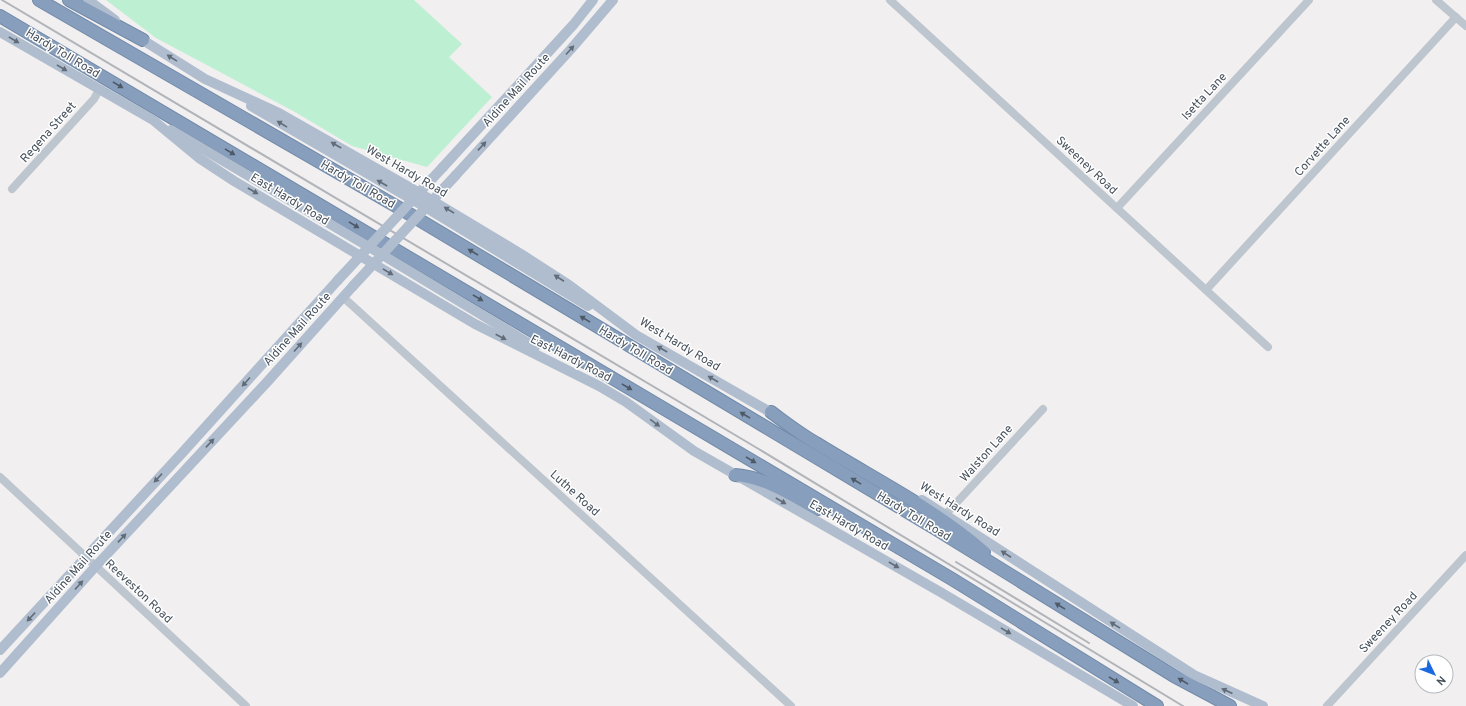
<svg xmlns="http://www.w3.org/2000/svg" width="1466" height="706" viewBox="0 0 1466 706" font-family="Overpass,sans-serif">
	<rect width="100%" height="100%" fill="#f1efef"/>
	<polygon fill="#bdefd2" points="106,0 414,0 462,44 449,57 492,97 427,167 352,146 295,112 156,38"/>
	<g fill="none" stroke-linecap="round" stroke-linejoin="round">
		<defs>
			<g id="highway">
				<polyline points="39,0 401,209 936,529 1174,676 1230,706"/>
				<polyline points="69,0 143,40"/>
				<polyline points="0,16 952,579 1157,706"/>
				<path d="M771,412C786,423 800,434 816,443C872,478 934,508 984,552"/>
				<path d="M735,475C765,477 792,495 818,509"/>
			</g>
		</defs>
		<use href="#highway" stroke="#728aa9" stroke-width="14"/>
		<g stroke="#bdc6ce" stroke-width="8">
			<polyline points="890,0 1268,347"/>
			<polyline points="1436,0 1466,26"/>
			<polyline points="12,189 94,99 99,90"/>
			<polyline points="1117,208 1309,0"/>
			<polyline points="1206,290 1456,17"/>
			<polyline points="343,297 791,706"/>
			<polyline points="0,477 246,706"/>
			<polyline points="946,514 1043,409"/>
			<polyline points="1327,706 1466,555"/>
		</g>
		<g stroke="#afbdce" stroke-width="10">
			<polyline points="88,0 115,20"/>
			<polyline points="0,32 153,120 199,158 234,181 475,324 599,386 626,402 694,451 942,593 1133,706"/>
			<polyline points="138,37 205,79 279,113 418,192 521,254 569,285 636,335 777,416"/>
			<polyline points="251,106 425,207 588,306"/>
			<polyline points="171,130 381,254 535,347"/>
			<polyline points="443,167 574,24 593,0"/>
			<polyline points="456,175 571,49 613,0"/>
			<polyline points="922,500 1194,675 1263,706"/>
			<polyline points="0,650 183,452 338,280"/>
			<polyline points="0,673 95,567 268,381 353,286"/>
		</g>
		<use href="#highway" stroke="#879fbd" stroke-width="12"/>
		<g stroke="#b1b4b9" stroke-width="2">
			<polyline points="2,0 757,448 1183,706"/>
			<polyline points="956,562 1089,643"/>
		</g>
		<g stroke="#afbdce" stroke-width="10">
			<polyline points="338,280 443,167"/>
			<polyline points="353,286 456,175"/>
		</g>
	</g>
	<defs><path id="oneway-solid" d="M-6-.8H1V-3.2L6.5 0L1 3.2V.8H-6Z"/></defs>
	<g fill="#616c78">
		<use href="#oneway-solid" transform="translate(14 40) rotate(30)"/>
		<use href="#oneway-solid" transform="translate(570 50) rotate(-48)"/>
		<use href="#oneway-solid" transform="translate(172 58) rotate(-148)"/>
		<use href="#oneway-solid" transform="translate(62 68) rotate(31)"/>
		<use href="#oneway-solid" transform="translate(282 124) rotate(-149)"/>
		<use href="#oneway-solid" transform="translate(336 145) rotate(-150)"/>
		<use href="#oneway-solid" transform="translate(482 146) rotate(-47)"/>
		<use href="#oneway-solid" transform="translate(382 183) rotate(-150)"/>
		<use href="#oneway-solid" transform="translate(253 191) rotate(30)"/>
		<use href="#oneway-solid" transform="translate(449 210) rotate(-149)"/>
		<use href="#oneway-solid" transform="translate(388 272) rotate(31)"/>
		<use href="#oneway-solid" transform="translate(559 278) rotate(-147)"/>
		<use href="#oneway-solid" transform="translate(501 337) rotate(27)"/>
		<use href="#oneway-solid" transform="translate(298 347) rotate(-48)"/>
		<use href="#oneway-solid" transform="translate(662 349) rotate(-150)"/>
		<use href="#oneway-solid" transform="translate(713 379) rotate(-150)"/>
		<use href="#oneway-solid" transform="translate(246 382) rotate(132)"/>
		<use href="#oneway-solid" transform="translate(655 423) rotate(36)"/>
		<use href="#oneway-solid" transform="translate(210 443) rotate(-47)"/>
		<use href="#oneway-solid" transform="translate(158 478) rotate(133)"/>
		<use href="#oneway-solid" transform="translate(781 501) rotate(30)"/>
		<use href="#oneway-solid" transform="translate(122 538) rotate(-47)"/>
		<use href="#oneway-solid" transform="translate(1006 554) rotate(-147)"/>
		<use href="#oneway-solid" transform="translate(894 565) rotate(30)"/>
		<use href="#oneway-solid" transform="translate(79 585) rotate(-48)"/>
		<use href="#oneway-solid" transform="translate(31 617) rotate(133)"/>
		<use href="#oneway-solid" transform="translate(1115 625) rotate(-148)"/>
		<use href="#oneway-solid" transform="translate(1006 631) rotate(31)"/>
		<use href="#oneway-solid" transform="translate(1227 691) rotate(-155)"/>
	</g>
	<g fill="#4d5966">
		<use href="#oneway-solid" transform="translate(118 85) rotate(31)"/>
		<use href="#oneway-solid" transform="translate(230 152) rotate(31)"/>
		<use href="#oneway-solid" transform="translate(354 225) rotate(31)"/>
		<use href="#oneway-solid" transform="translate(473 252) rotate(-149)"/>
		<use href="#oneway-solid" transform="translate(478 298) rotate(31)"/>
		<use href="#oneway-solid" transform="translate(585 319) rotate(-149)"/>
		<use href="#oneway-solid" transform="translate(627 387) rotate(31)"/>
		<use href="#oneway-solid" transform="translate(745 415) rotate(-149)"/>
		<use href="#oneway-solid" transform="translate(751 460) rotate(31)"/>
		<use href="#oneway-solid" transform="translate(856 481) rotate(-149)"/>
		<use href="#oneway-solid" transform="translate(1060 606) rotate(-148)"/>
		<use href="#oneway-solid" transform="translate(1114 680) rotate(31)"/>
		<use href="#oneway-solid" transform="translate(1183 681) rotate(-149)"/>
	</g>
	<g text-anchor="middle" stroke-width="3" stroke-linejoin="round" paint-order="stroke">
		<g font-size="12" fill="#47515c" stroke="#fff">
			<text transform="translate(63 53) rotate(31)" y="4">Hardy Toll Road</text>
			<text transform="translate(516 90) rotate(-48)" y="4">Aldine Mail Route</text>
			<text transform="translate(1204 96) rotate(-47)" y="4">Isetta Lane</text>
			<text transform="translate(48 132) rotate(-48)" y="4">Regena Street</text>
			<text transform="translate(1322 146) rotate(-48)" y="4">Corvette Lane</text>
			<text transform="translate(1087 165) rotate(43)" y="4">Sweeney Road</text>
			<text transform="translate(407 171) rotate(30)" y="4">West Hardy Road</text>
			<text transform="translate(358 184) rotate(30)" y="4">Hardy Toll Road</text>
			<text transform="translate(290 199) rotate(31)" y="4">East Hardy Road</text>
			<text transform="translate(297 329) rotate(-48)" y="4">Aldine Mail Route</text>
			<text transform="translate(680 344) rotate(31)" y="4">West Hardy Road</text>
			<text transform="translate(636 350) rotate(31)" y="4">Hardy Toll Road</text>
			<text transform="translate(571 358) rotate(27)" y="4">East Hardy Road</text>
			<text transform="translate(986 453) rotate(-48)" y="4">Walston Lane</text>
			<text transform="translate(575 493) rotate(42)" y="4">Luthe Road</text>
			<text transform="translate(960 509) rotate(32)" y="4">West Hardy Road</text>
			<text transform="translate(914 516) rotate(31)" y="4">Hardy Toll Road</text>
			<text transform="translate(849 525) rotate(30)" y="4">East Hardy Road</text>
			<text transform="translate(78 567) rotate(-48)" y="4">Aldine Mail Route</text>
			<text transform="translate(139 591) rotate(43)" y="4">Reeveston Road</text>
			<text transform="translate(1388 622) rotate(-47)" y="4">Sweeney Road</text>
		</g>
	</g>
	<g transform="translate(1434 674) rotate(133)"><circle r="19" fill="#ffffff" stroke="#b5b9be"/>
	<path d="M0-3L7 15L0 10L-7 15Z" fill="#1a69e0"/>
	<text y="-6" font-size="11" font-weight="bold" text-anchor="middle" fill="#47515c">N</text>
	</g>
</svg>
